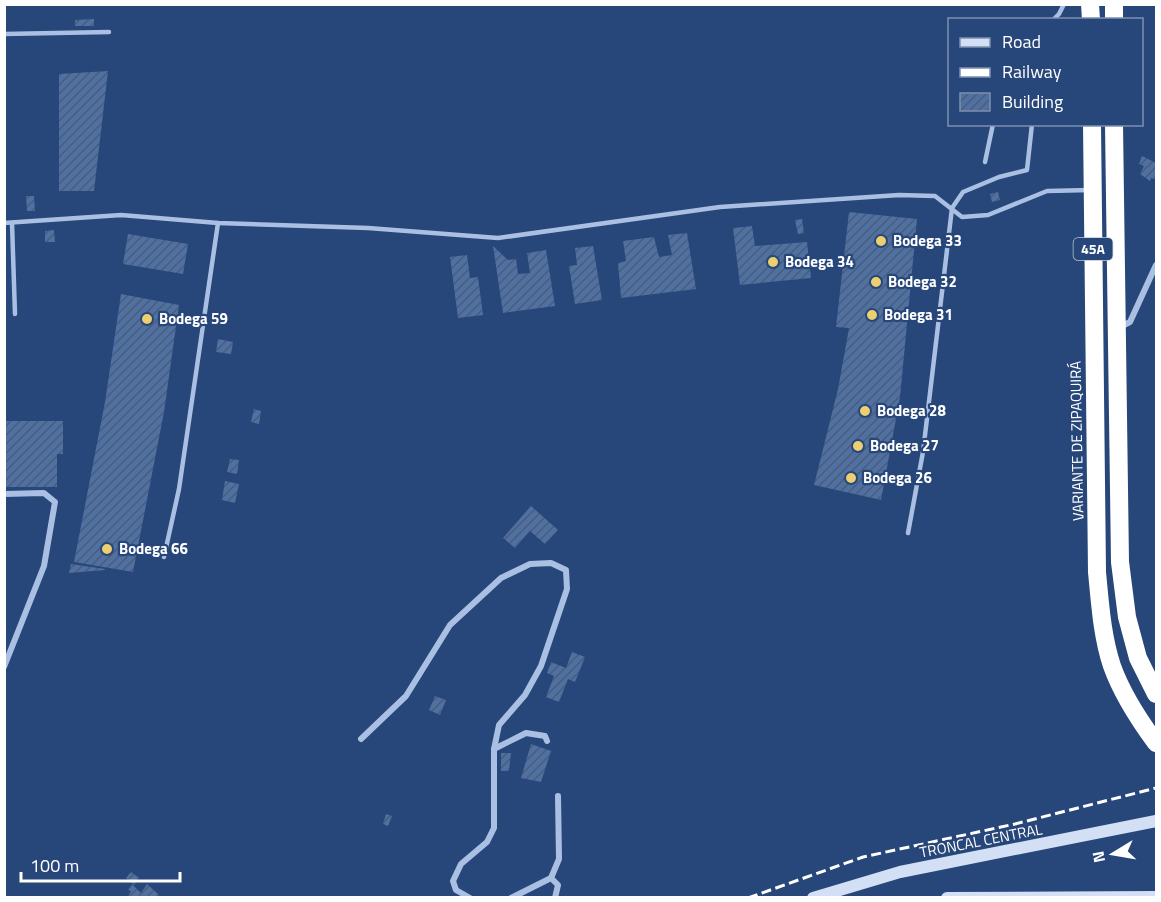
<svg xmlns="http://www.w3.org/2000/svg" width="1161" height="902" viewBox="0 0 1161 902" font-family="'Titillium Web',sans-serif">
	<defs>
		<pattern id="building-hatch" width="6" height="6" patternUnits="userSpaceOnUse" patternTransform="scale(1.5)"><rect width="6" height="6" fill="#4f70a3"/><path d="M-1 1l2-2M0 6l6-6M5 7l2-2" fill="none" stroke="#4d5c73"/></pattern>
	</defs>
	<rect width="100%" height="100%" fill="#274679"/>
	<g fill="url(#building-hatch)">
		<polygon points="94,19 94,26 75,26 75,20"/>
		<polygon points="108,71 94,191 59,191 59,74"/>
		<polygon points="1142,156 1156,163 1156,180 1151,178 1150,181 1140,174 1144,166 1139,164"/>
		<polygon points="998,192 1000,200 992,202 990,194"/>
		<polygon points="26,196 34,196 35,211 27,211"/>
		<polygon points="849,212 917,219 900,397 881,500 814,485 838,389 849,328 836,327"/>
		<polygon points="802,219 804,233 798,234 795,220"/>
		<polygon points="752,226 755,246 807,242 811,278 740,285 733,228"/>
		<polygon points="54,230 55,242 45,242 45,231"/>
		<polygon points="687,233 696,289 621,298 618,263 626,261 623,241 654,237 659,257 672,255 668,235"/>
		<polygon points="128,234 188,244 183,274 123,264"/>
		<polygon points="493,246 508,260 516,259 518,274 530,273 527,253 546,250 555,306 503,313"/>
		<polygon points="593,246 602,300 575,304 569,266 577,265 575,248"/>
		<polygon points="467,255 470,278 478,277 483,315 458,318 450,257"/>
		<polygon points="121,294 179,305 164,412 133,572 74,562 105,402"/>
		<polygon points="218,339 233,342 231,354 216,352"/>
		<polygon points="254,409 261,411 259,424 251,422"/>
		<polygon points="4,421 63,421 63,454 57,454 57,487 4,487"/>
		<polygon points="230,459 239,460 237,474 227,472"/>
		<polygon points="225,481 239,484 235,503 222,500"/>
		<polygon points="531,506 558,530 545,544 530,531 515,548 503,538"/>
		<polygon points="71,564 105,569 105,570 69,573"/>
		<polygon points="572,652 585,657 575,682 568,679 559,702 546,697 554,676 547,673 551,662 566,668"/>
		<polygon points="435,696 446,700 440,715 429,710"/>
		<polygon points="531,744 551,751 541,782 521,778"/>
		<polygon points="501,753 511,753 509,771 501,771"/>
		<polygon points="386,814 392,816 388,826 383,824"/>
		<polygon points="131,872 139,878 134,885 126,878"/>
		<polygon points="132,884 141,893 147,884 159,895 156,897 128,897 131,891 128,890"/>
	</g>
	<g fill="none" stroke-linecap="round" stroke-linejoin="round">
		<g stroke="#aac0e3" stroke-width="4.5">
			<polyline points="1053,20 1059,14 1064,4"/>
			<polyline points="4,34 109,32"/>
			<polyline points="985,162 993,124"/>
			<polyline points="4,223 121,215 218,223 368,228 498,238 720,207 899,195 935,196 962,217 988,215 1047,191 1090,190"/>
			<polyline points="12,223 15,314"/>
			<polyline points="908,533 923,452 952,208 963,192 999,177 1027,170 1032,124"/>
			<polyline points="164,557 179,489 218,223"/>
		</g>
		<g stroke="#aac0e3" stroke-width="6">
			<polyline points="1120,327 1130,322 1156,265"/>
			<polyline points="4,494 44,493 55,502 44,566 4,667"/>
			<polyline points="361,739 406,696 450,625 501,578 530,564 551,563 566,570 567,589 541,666 525,695 499,725 494,749 494,828 487,842 461,864 453,881 456,890 470,898"/>
			<polyline points="494,749 526,733 545,736 547,741"/>
			<polyline points="551,878 559,859 558,796"/>
			<polyline points="511,898 551,878 558,885 555,898"/>
		</g>
		<g stroke="#d3dff4" stroke-width="12">
			<polyline points="813,898 900,872 1156,821"/>
			<polyline points="947,898 1156,897"/>
		</g>
		<g stroke="#fff" stroke-width="18">
			<polyline points="1090,4 1091,20"/>
			<polyline points="1114,4 1114,20"/>
			<path d="M1092,124L1097,572C1100,603 1102,636 1112,666C1122,694 1139,720 1156,743"/>
			<polyline points="1114,124 1120,562 1127,617 1138,658 1156,694"/>
		</g>
		<polyline stroke="#fff" stroke-width="3" stroke-dasharray="10 4.5" stroke-linecap="butt" points="748,898 863,857 1015,824 1156,788"/>
	</g>
	<g fill="#ebcf70" stroke="#274679" stroke-width="2">
		<circle cx="881" cy="241" r="6"/>
		<circle cx="773" cy="262" r="6"/>
		<circle cx="876" cy="282" r="6"/>
		<circle cx="872" cy="315" r="6"/>
		<circle cx="147" cy="319" r="6"/>
		<circle cx="865" cy="411" r="6"/>
		<circle cx="858" cy="446" r="6"/>
		<circle cx="851" cy="478" r="6"/>
		<circle cx="107" cy="549" r="6"/>
	</g>
	<g text-anchor="middle" stroke-width="4.5" stroke-linejoin="round" paint-order="stroke">
		<rect fill="#274679" stroke="#bec8d7" stroke-width="1.5" x="1073.5" y="238" width="39" height="22" rx="4.5"/>
		<g font-size="14" font-weight="bold" fill="#fff">
			<text x="1093" y="254">45A</text>
		</g>
		<g font-size="15" font-weight="bold" fill="#fff" stroke="#274679" text-anchor="start">
			<text x="893" y="246">Bodega 33</text>
			<text x="785" y="267">Bodega 34</text>
			<text x="888" y="287">Bodega 32</text>
			<text x="884" y="320">Bodega 31</text>
			<text x="159" y="324">Bodega 59</text>
			<text x="877" y="416">Bodega 28</text>
			<text x="870" y="451">Bodega 27</text>
			<text x="863" y="483">Bodega 26</text>
			<text x="119" y="554">Bodega 66</text>
		</g>
		<g font-size="15" fill="#fff" stroke="#274679">
			<text transform="translate(1077 441) rotate(-91)" y="5">VARIANTE DE ZIPAQUIRÁ</text>
			<text transform="translate(981 841) rotate(-11)" y="5">TRONCAL CENTRAL</text>
		</g>
	</g>
	<rect width="1161" height="902" fill="none" stroke="#ffffff" stroke-width="12"/>
	<rect x="948" y="18" width="195" height="108" fill="#274679" stroke="#7d90af" stroke-width="1.5"/>
	<rect x="960" y="38" width="30" height="9" fill="#d3dff4" stroke="#7d90af" stroke-width="1.5"/>
	<text x="1002" y="48" font-size="18" fill="#ffffff">Road</text>
	<rect x="960" y="68" width="30" height="9" fill="#ffffff" stroke="#7d90af" stroke-width="1.5"/>
	<text x="1002" y="78" font-size="18" fill="#ffffff">Railway</text>
	<rect x="960" y="93" width="30" height="18" fill="url(#building-hatch)" stroke="#7d90af" stroke-width="1.5"/>
	<text x="1002" y="108" font-size="18" fill="#ffffff">Building</text>
	<g transform="translate(1113 854) rotate(259)" stroke="#274679" stroke-width="4.5" paint-order="stroke">
	<path d="M0-4.5L10 22L0 15L-10 22Z" fill="#ffffff"/>
	<text y="-9" font-size="16" font-weight="bold" text-anchor="middle" fill="#ffffff">N</text>
	</g>
	<path d="M21 872v9h159v-9" fill="none" stroke="#ffffff" stroke-width="3"/>
	<text x="30" y="872" font-size="18" fill="#ffffff" stroke="#274679" stroke-width="4.5" paint-order="stroke">100 m</text>
</svg>
